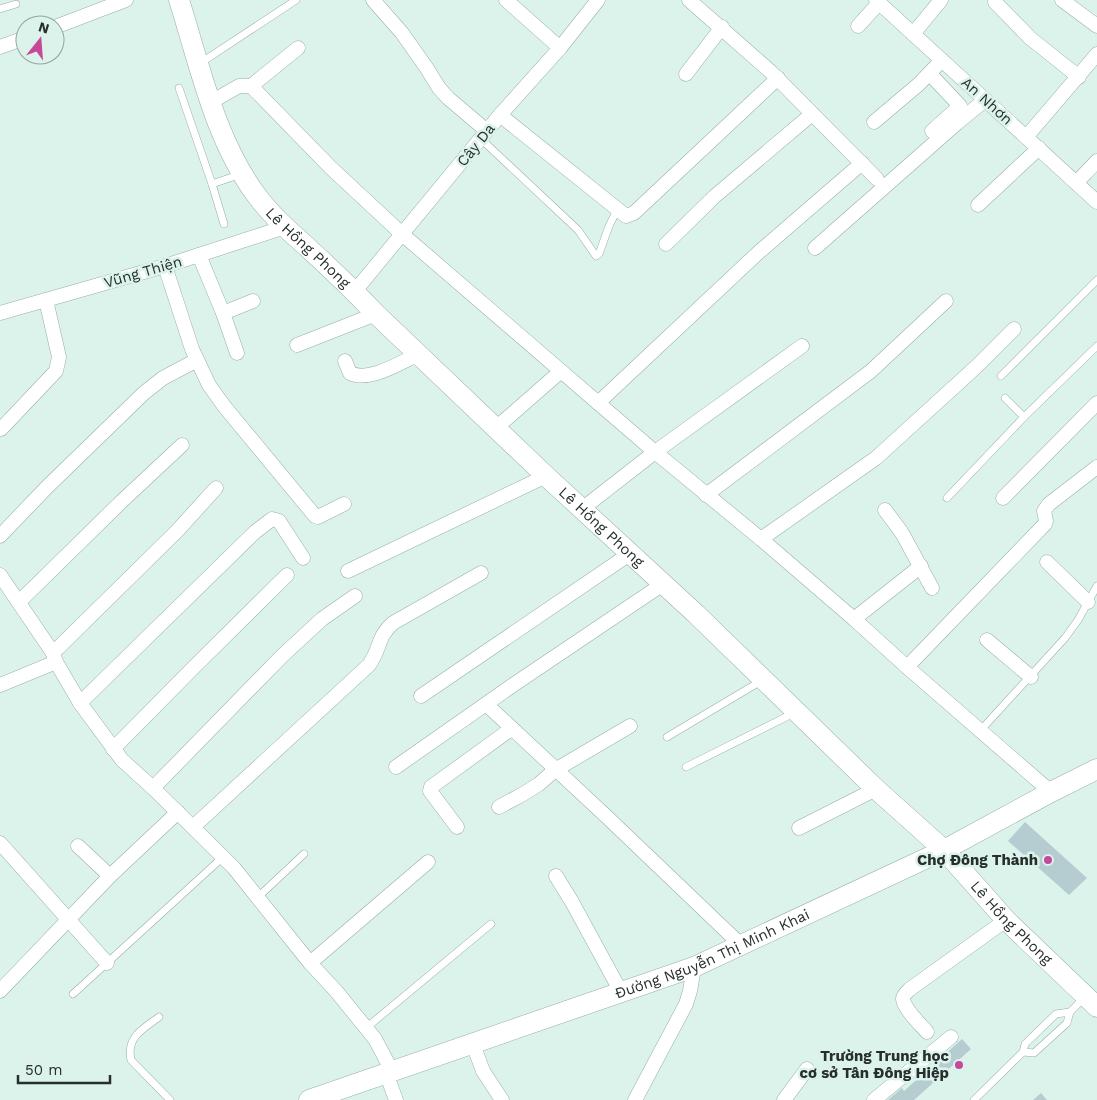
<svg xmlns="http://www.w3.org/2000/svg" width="1097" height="1100" viewBox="0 0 1097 1100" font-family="'Work Sans',sans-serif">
	<rect width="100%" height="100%" fill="#dcf3ec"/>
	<g fill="#b5ccd0">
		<polygon points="1025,822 1087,878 1069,895 1008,841"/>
		<polygon points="962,1039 971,1049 914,1100 888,1100 902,1088 904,1091"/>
		<polygon points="1041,1093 1047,1100 1033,1100"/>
	</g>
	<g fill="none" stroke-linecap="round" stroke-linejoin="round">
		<defs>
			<g id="lane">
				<polyline points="0,9 16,4"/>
				<polyline points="199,64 296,0"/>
				<polyline points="179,88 212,184 241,174"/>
				<polyline points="481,139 578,230 596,256 599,254 609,226 617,210"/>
				<polyline points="212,184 224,224"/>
				<polyline points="1001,376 1097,280"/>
				<polyline points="1005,398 1024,417"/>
				<polyline points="947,498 1024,417 1097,346"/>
				<polyline points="980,731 1065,638 1078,620 1097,586"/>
				<polyline points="667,737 761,681"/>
				<polyline points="686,767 794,713"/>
				<polyline points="258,897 304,854"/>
				<polyline points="73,994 223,857"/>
				<polyline points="1070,1012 1056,1014 1025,1044 1023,1052 1034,1053 1067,1023 1070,1012 1085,997"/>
				<path d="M159,1017C143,1029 126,1037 131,1060L170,1100"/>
				<polyline points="366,1028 491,924"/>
				<polyline points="974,1100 1023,1052"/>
			</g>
			<g id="street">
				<polyline points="373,0 402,33 426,67 439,88 448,98 487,131"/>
				<polyline points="506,0 560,48"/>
				<polyline points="689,0 771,72 877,179"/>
				<polyline points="876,0 1097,202"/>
				<polyline points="1062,0 1097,26"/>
				<polyline points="995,2 1030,38 1079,77"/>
				<polyline points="858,26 879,3"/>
				<polyline points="55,27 126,0"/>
				<polyline points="913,34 941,0"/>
				<polyline points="0,47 25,38"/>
				<polyline points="686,74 722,27"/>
				<polyline points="930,74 960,106 932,131"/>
				<polyline points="251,86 298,48"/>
				<polyline points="211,102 239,86 251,86 331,168 402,234 655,452 761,539 854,619 907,667 1051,792"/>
				<polyline points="500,115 626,216 634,213 778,78"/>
				<polyline points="874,122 919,84 942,60"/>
				<polyline points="1027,136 1097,54"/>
				<polyline points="1076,183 1097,161"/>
				<polyline points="978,205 1039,148"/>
				<polyline points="666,244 715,196 812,114"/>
				<polyline points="815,248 957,123 985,100"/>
				<polyline points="199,255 223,313 237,353"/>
				<polyline points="165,266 192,349 209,385 224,406 315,516 318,517 344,504"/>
				<polyline points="355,291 500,115 560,48 598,0"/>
				<polyline points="0,313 165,266 285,227"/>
				<polyline points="223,313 253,301"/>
				<polyline points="297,345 376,314"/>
				<path d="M345,361L350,373C369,383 401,362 419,354"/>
				<polyline points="598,403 759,252 862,163"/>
				<polyline points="496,428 561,371"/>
				<polyline points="1,429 56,371 59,357 46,300"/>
				<polyline points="706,495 871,371 946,301"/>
				<polyline points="1003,498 1097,403"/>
				<polyline points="582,509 655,452 802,346"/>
				<polyline points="885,510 902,533 932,588"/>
				<polyline points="0,536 47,487 144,393 163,378 197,360"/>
				<polyline points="761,539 876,458 976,367 1014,329"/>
				<polyline points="1047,562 1088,602"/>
				<polyline points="348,571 546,476"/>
				<polyline points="0,575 53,653 56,662 80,703 122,760 153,788 234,868 310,963 336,991 375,1039 392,1071"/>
				<polyline points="19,602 122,501 182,445"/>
				<polyline points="854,619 921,566"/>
				<polyline points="987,640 1031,677"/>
				<polyline points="53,653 178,530 216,488"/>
				<polyline points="907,667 1045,524 1046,521 1044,511 1049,504 1097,467"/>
				<polyline points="0,685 56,662"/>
				<polyline points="421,696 631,553"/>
				<polyline points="80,703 255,532 272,519 279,521 303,558"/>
				<polyline points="487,705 607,817 741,945"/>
				<polyline points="113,749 193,668 287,575"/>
				<polyline points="396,767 513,685 663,584"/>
				<polyline points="153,788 282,656 322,619 355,596"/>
				<polyline points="499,807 523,794 539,784 555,770 630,726"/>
				<path d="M193,827L369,665C381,648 377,637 393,623L481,573"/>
				<polyline points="457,827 430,791 431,787 511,729"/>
				<polyline points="799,828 876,789"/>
				<polyline points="0,843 107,963"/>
				<polyline points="78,846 110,876"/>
				<polyline points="556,876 572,902 621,992"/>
				<polyline points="310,963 428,862"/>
				<polyline points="0,991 110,876 178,812"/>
				<path d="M927,1032C921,1025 904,1009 903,999C903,995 907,992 910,989L1006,920"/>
				<polyline points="473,1044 483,1071 502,1100"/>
				<polyline points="386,1073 396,1100"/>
				<polyline points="635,1100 686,1004 690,991 694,967"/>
				<polyline points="784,1100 807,1069"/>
				<polyline points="874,1100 951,1037"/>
			</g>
			<g id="secondary">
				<path id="s1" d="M179,0C200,66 215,140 257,196C271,215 288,230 305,245C329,267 353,290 376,314L546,476L696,614L876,789L944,850L1006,920L1097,1007"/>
				<path id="s2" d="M309,1100L694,967L944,850L1051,792L1097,769"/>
			</g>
		</defs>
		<use href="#lane" stroke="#98ada7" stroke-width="8"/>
		<use href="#street" stroke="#98ada7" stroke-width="15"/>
		<use href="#secondary" stroke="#98ada7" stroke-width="21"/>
		<use href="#lane" stroke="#fff" stroke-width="7"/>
		<use href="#street" stroke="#fff" stroke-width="14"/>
		<use href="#secondary" stroke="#fff" stroke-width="20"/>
	</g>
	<g fill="#c54998" stroke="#dcf3ec" stroke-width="2">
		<circle cx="1048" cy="860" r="5"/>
		<circle cx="959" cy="1065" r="5"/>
	</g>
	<g text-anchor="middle" stroke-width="5" stroke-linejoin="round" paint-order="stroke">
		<g font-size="15" fill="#272f2d" stroke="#dcf3ec">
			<text transform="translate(987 101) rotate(42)" y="5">An Nhơn</text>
			<text transform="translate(476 145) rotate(-51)" y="5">Cây Da</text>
			<text dy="5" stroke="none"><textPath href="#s1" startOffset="285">Lê Hồng Phong</textPath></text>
			<text transform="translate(143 272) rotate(-16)" y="5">Vũng Thiện</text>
			<text dy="5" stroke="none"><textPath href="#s1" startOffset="690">Lê Hồng Phong</textPath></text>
			<text dy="5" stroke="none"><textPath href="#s1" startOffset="1260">Lê Hồng Phong</textPath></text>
			<text dy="5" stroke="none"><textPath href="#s2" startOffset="429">Đường Nguyễn Thị Minh Khai</textPath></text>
		</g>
		<g font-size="15" font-weight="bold" fill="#272f2d" stroke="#dcf3ec" text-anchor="end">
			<text x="1038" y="865">Chợ Đông Thành</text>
			<text x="949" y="1061">Trường Trung học<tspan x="949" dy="17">cơ sở Tân Đông Hiệp</tspan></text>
		</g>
	</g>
	<g transform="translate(40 40) rotate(17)"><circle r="24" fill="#dcf3ec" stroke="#94a5a0"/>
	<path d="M0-4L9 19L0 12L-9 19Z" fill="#c54998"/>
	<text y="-8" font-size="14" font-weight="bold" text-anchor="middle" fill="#272f2d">N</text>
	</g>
	<path d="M18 1075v8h92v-8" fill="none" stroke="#272f2d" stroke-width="2.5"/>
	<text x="25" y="1075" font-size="15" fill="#272f2d" stroke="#dcf3ec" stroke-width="4" paint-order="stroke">50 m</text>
</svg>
